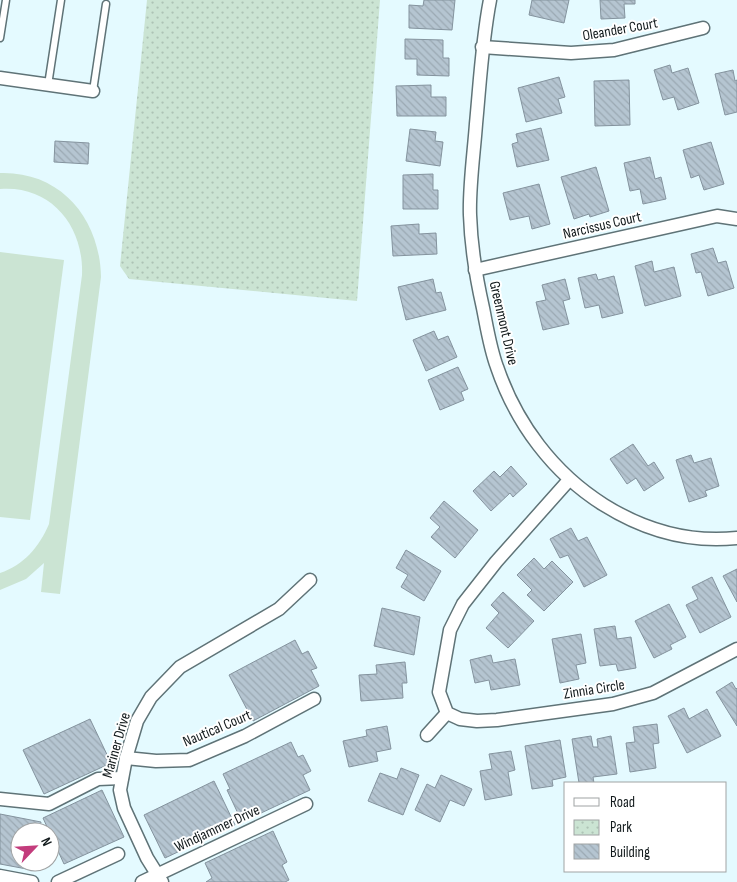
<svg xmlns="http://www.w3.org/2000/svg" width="737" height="882" viewBox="0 0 737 882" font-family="'Sofia Sans Condensed',sans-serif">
	<defs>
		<pattern id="park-dots" width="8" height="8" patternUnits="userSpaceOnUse" patternTransform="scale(1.25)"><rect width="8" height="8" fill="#cbe4d3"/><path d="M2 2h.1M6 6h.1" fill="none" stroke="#adc3b5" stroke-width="1.8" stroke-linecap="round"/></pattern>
		<pattern id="building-back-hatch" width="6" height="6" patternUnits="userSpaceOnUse" patternTransform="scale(1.25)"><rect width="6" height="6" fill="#b5c5d1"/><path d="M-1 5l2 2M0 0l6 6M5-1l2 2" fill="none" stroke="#9ba9b3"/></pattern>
	</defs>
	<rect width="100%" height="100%" fill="#e4faff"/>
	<g fill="#cbe4d3">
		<path d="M0,173C61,171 100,219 101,277L60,594L41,592L44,563L26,579L0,590V573C24,565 39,547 49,524L82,275C84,226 51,185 0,189Z"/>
		<polygon points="0,252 64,260 30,520 0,517"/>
	</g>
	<polygon fill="url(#park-dots)" points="147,0 380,0 357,301 129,279 120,266"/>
	<g fill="url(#building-back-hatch)" stroke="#84939e">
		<polygon points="424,0 455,0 452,30 409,28 409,5 423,6"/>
		<polygon points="532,0 569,0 564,23 529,15"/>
		<polygon points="600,0 635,0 635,4 624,4 625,18 601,19"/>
		<polygon points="405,39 443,40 443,58 449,58 449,76 417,75 417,59 405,59"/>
		<polygon points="670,65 672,73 688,68 699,103 678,110 674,97 663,100 654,70"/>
		<polygon points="733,70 735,81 737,80 737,112 725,115 715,74"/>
		<polygon points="559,77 565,97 558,99 562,113 526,122 518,88"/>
		<polygon points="629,80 630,125 595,126 594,81"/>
		<polygon points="431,85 431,97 446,97 446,116 397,116 396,86"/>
		<polygon points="541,128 549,160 517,167 512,144 518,142 516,134"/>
		<polygon points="410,129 436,132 435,141 443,142 440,166 406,161"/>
		<polygon points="55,141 89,143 88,164 54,162"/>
		<polygon points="711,142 724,184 704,190 699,175 691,178 683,150"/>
		<polygon points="650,157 655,179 661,177 666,199 643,204 640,189 630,191 624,163"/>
		<polygon points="596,167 609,211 590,217 589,214 574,219 561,177"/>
		<polygon points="433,174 433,190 438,190 438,209 403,209 403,175"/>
		<polygon points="539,184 550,224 532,229 529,216 510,220 503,193"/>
		<polygon points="419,224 419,234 436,233 437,254 393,256 391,226"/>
		<polygon points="713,248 718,263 726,261 734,288 708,296 701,272 696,273 691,254"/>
		<polygon points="652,261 654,272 674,267 681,296 645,306 635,266"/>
		<polygon points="596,274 598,280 614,276 623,313 602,318 599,305 585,308 578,278"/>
		<polygon points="433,279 436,293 441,292 446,310 406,320 398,287"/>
		<polygon points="565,279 570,299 563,301 569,324 543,330 536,302 546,300 542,285"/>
		<polygon points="434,331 438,340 448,336 457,357 426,371 413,340"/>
		<polygon points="458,367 468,389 461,392 464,400 440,410 428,380"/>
		<polygon points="633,444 648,466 654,462 664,478 644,491 636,478 627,484 610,459"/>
		<polygon points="691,455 694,463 711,458 719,486 705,491 707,496 689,502 676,460"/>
		<polygon points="511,466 527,484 513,497 510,493 491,511 473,491 494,471 500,477"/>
		<polygon points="444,501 478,530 455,558 431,537 440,527 430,518"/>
		<polygon points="571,528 578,541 587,537 607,575 584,587 568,555 560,558 550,539"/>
		<polygon points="406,550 441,571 424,601 401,587 408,575 396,568"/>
		<polygon points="534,558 544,569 552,561 573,582 544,611 527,595 532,590 517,575"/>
		<polygon points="737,569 737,602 723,576"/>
		<polygon points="712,577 731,617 700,633 686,605 698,599 692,587"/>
		<polygon points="503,592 534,621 508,648 486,628 499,613 491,605"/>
		<polygon points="669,604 686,637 670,645 672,649 654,658 635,621"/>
		<polygon points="382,608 420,617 414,655 374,646"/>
		<polygon points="615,626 617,639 631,637 636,668 618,671 616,664 600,666 594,629"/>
		<polygon points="581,634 586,663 576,665 579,679 560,683 552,639"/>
		<polygon points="295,640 302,654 308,651 317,668 311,670 319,686 253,721 229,675"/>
		<polygon points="491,655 493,663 515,659 520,685 491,690 489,680 475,683 470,660"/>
		<polygon points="405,662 407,683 402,683 403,698 361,701 359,675 377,674 376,665"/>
		<polygon points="732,682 736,689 737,688 737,726 716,692"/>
		<polygon points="684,708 689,719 707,709 721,736 687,753 668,716"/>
		<polygon points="90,719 111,763 44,794 23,750"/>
		<polygon points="657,724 659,743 653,744 656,768 630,772 626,743 635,742 633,727"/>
		<polygon points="387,726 391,749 376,752 378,761 349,767 343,741 367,736 366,730"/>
		<polygon points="591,736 593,747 598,747 597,739 611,736 617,774 593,777 594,783 579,783 572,739"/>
		<polygon points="560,740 566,777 552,780 553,786 532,789 525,746"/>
		<polygon points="291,742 298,757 303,755 311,771 303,775 310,790 242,822 227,790 230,789 223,774"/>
		<polygon points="511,751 515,770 508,772 512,795 485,800 480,771 492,769 489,754"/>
		<polygon points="401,768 419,775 403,815 368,801 380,773 397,779"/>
		<polygon points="441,775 472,789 464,806 450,800 440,822 415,810 427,784 435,788"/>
		<polygon points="214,781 235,825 165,858 144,815"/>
		<polygon points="102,790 124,837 64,864 43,818"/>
		<polygon points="0,814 41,822 39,832 20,832 20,862 34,862 32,870 0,864"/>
		<polygon points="273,831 287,862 282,865 289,880 285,882 206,882 212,878 205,863"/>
	</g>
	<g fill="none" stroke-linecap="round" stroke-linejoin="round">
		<defs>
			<g id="lane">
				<polyline points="0,38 6,0"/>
				<polyline points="48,85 61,0"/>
				<polyline points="93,91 106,4"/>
			</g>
			<g id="street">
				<path d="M490,0C482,41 480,82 476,124C474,152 469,187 470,215C471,246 476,277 483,308C487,328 490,348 497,367C516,423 553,473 604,505C644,530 690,543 737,538"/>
				<polyline points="482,47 571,53 614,50 703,28"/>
				<polyline points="0,78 93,91"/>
				<polyline points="475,270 717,216 737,219"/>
				<polyline points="569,480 496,562 463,604 450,630 439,692 447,713 460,719 477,721 497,720 613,704 653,693 737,649"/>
				<polyline points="427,735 447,713"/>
				<polyline points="126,758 156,761 189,760 245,736 314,699"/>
				<polyline points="0,799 49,804 98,779 122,778"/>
				<polyline points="0,876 32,882"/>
				<polyline points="58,882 118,854"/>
				<polyline points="142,882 306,804"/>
				<polyline points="162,882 147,858 124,808 120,790 126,758 137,721 151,697 180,667 279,609 310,580"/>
			</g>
		</defs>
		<use href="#lane" stroke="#5f7377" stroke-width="9"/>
		<use href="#street" stroke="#5f7377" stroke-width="15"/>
		<use href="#lane" stroke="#fff" stroke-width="6"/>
		<use href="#street" stroke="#fff" stroke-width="12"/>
	</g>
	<g text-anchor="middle" stroke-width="4" stroke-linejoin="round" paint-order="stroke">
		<g font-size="15" fill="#121a1c" stroke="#fff">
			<text transform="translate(620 29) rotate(-10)" y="5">Oleander Court</text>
			<text transform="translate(602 225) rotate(-13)" y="5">Narcissus Court</text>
			<text transform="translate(504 323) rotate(77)" y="5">Greenmont Drive</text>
			<text transform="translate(594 689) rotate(-9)" y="5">Zinnia Circle</text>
			<text transform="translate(217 728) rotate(-23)" y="5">Nautical Court</text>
			<text transform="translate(116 745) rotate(-74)" y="5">Mariner Drive</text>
			<text transform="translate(217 828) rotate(-25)" y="5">Windjammer Drive</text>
		</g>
	</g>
	<rect x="564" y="782" width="162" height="90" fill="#ffffff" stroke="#a0a3a4"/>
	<rect x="574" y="798" width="25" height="8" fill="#ffffff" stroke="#a0a3a4"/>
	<text x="610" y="807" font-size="15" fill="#121a1c">Road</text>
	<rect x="574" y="820" width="25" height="15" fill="url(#park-dots)" stroke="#a0a3a4"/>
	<text x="610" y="832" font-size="15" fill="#121a1c">Park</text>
	<rect x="574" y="844" width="25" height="15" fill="url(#building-back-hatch)" stroke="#a0a3a4"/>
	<text x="610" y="857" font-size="15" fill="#121a1c">Building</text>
	<g transform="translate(35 847) rotate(65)"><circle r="24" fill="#ffffff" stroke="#a0a3a4"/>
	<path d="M0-4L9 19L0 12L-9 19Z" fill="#c33c7c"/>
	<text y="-8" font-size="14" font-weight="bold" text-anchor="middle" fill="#121a1c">N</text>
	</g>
</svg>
